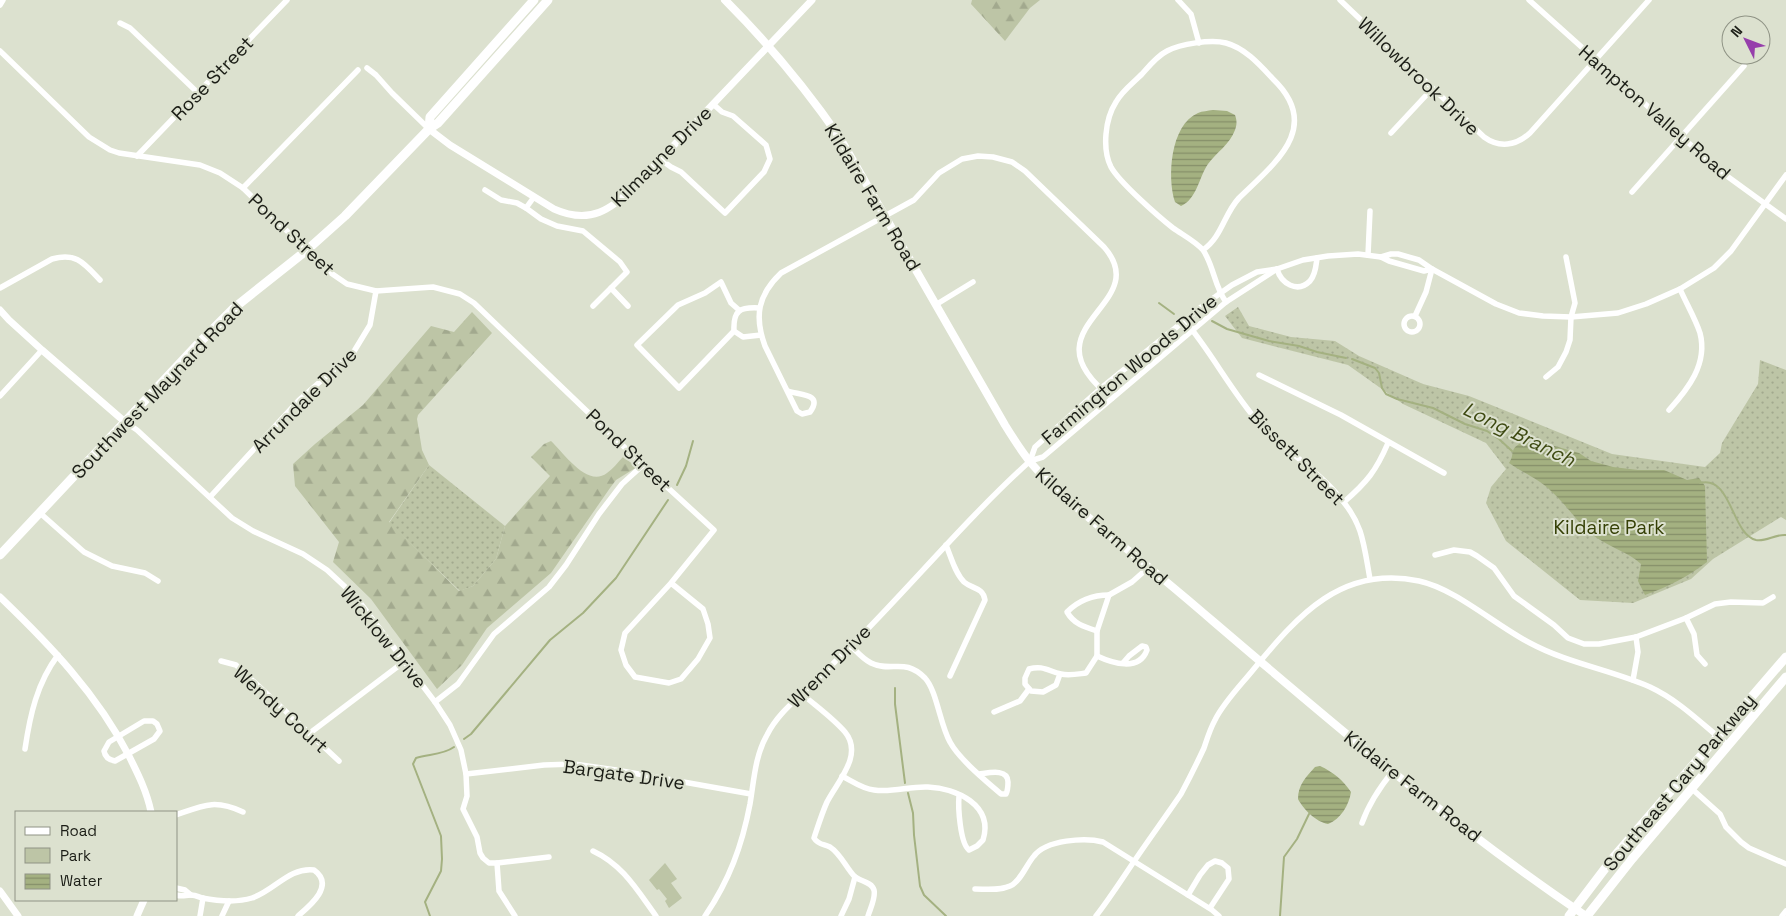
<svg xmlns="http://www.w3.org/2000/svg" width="1786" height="916" viewBox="0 0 1786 916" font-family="'Space Grotesk',sans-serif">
	<defs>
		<pattern id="green-dots" width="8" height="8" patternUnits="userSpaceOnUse" patternTransform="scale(1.25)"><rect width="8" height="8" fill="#bdc5a6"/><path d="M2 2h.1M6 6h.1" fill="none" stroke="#a2a98e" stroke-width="1.8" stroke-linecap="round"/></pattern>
		<pattern id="forest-firs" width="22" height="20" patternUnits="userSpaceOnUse" patternTransform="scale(1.25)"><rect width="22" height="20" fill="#bdc5a6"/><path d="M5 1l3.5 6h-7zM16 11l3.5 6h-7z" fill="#a2a98e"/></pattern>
		<pattern id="water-rules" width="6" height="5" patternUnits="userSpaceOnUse" patternTransform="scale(1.25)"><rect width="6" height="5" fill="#a4b181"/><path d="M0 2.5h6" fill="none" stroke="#858f69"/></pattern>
	</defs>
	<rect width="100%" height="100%" fill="#dce1cf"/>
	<g fill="url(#green-dots)">
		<polygon points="1238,307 1249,326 1291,337 1335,341 1359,356 1423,384 1469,396 1612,454 1705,467 1720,453 1722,443 1758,384 1760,360 1786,370 1786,520 1781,517 1713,559 1691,579 1633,603 1580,600 1506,541 1486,503 1491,487 1506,469 1486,443 1403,404 1348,365 1242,338 1225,316"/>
		<polygon points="429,465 505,526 496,559 473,586 460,591 389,523"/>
	</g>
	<g fill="url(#forest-firs)">
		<polygon points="972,0 1040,0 1030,8 1005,41 971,4"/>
		<path d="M472,312L492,333L418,415L417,419L422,450L429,465L389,522L459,591L473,586L496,559L505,526L550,476L531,457L544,444L551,441C564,453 587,488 607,473C613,469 618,462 623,457L637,467L616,480L610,488L551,573L487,628L462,665L437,689L371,599L333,562L339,542L295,486L293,464L315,444L363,405L431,326L454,332Z"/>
	</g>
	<polygon fill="#bdc5a6" points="665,863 677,879 671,883 682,898 669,908 665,901 667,899 659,889 657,890 649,880"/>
	<g fill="url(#water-rules)">
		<path d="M1213,110L1227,111L1235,115C1237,121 1237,124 1235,130C1230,144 1216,153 1208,164C1199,177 1197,199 1181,206L1175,202C1167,178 1170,125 1198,113C1202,111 1208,111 1213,110Z"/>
		<path d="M1523,442L1551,445L1579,453L1591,461L1613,467L1638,470H1664L1687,480L1699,478L1705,486L1707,562C1689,576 1668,587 1645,595L1638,581L1641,564C1628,552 1609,547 1594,536C1578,524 1567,505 1551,491C1539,479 1523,473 1509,463C1516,453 1508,449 1523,442Z"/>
		<path d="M1320,766C1333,772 1343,780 1351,792C1349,805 1341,819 1328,824C1316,822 1303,809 1298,799C1298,785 1306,777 1315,767Z"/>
	</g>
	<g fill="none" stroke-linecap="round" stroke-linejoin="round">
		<g stroke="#a4b181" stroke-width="2">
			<polyline points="1159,303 1174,314"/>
			<polyline points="1212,321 1227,329 1269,341 1299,346 1317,352 1346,358"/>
			<polyline points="1352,359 1375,368 1379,373 1382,388 1386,394 1397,399 1433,408 1465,424 1487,431 1499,439 1512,451"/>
			<path d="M1700,483C1732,475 1731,534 1756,540C1766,542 1775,534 1786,535"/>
			<polyline points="677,485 686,466 693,441"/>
			<polyline points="895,688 895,704 905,783"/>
			<polyline points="464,739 471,734 550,640 583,613 616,578 668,500"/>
			<polyline points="908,793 913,813 914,835 920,886 924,895 946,916"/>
			<path d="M430,916L425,902L441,871L442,859L441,836L413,764L416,758C429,754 443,755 454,747"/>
			<polyline points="1280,916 1284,857 1297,839 1309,814"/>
		</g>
		<g stroke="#fff" stroke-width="5.5">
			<polyline points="1178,0 1191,14 1199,43"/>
			<path d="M1340,0L1484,137C1499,148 1516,146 1530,133L1649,0"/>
			<polyline points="1529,0 1720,171 1786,219"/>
			<polyline points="0,5 3,0"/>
			<polyline points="120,23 130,28 198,93"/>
			<polyline points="0,51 89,137 110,150 119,153 200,165 220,173 243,188 328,271 347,284 376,291 433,287 460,294 474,303 643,465 714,530 671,583 625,633 621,650 626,665 635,677 669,683 681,679 698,659 710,638 708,624 703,609 671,583"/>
			<polyline points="367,68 376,75 392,93 429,129"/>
			<polyline points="1391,133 1432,89"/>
			<polyline points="137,156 287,0"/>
			<polyline points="660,159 671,167 681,172 725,213 764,172 770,159 766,145 733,116 722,112 713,104"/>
			<polyline points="243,188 358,70"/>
			<polyline points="485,190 501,200 517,203 526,208"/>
			<polyline points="1632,192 1744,66"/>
			<polyline points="534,197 526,208 541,219 557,226 583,231 620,262 627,272 593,306"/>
			<path d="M1203,250C1222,237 1224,214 1239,198C1275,163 1323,127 1273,79C1260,65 1245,48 1226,43C1211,39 1180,44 1167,51C1157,56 1149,66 1142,74C1133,83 1122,91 1116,102C1105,119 1102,149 1111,167C1119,182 1159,217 1173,228C1183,235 1195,241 1203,250C1214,266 1214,286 1226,302"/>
			<polyline points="1368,255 1370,211"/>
			<path d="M1277,269C1281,283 1297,294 1310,281C1316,274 1316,265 1317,258"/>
			<polyline points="1432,269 1424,271 1389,261 1381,257 1391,254 1398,254 1419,260 1432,269 1496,304 1519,313 1543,316 1571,317 1618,313 1646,304 1680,289 1714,268 1731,251 1786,175"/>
			<path d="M0,288L52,259C76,252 84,263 100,280"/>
			<polyline points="611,288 628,306"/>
			<polyline points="937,304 973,282"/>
			<path d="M759,308C740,307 733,310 734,331L743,337L761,335"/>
			<circle cx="1412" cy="324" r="8"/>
			<polyline points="1415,316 1426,292 1432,269"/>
			<path d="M1185,321C1212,353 1231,391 1259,423C1290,457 1344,485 1360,531C1365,546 1367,563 1370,579"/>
			<polyline points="734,331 679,388 637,345 678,305 705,293 721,282 731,303 739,310"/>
			<polyline points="1259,375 1341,415 1444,473"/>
			<polyline points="1546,377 1558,367 1566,352 1570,340 1571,317 1575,303 1566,257"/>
			<path d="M788,391C798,395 824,393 810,412L802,414L797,411L765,346C754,316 758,295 781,273L914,200L939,173L962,159L978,156L993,157L1012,162L1025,171L1104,247C1156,306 1020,326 1112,398"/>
			<polyline points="0,396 42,350"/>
			<path d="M1669,410C1688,389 1708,364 1700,333C1695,318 1686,303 1680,289"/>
			<polyline points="125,422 137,430 232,518 253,531 303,554 327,570 355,596 435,702 450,725 461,750 466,774 467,796 463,809 477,837 480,853 483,858 489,863 497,863 549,857"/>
			<polyline points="1030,461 1035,447 1100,389 1205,304 1232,285 1257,272 1277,269 1303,260 1328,256 1358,254 1381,257"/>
			<polyline points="210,497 299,400 353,353 370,325 376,291"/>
			<path d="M1344,502C1367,482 1376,471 1388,443"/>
			<polyline points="40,513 84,552 112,566 145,573 158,581"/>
			<path d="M946,545C951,557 955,573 964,582C972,589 983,587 985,600L950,676"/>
			<polyline points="1435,555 1454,550 1470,552 1477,556 1494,568 1514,596 1554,625 1568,638 1584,644 1599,644 1636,637 1686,618 1715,604 1731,602 1763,603 1773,597"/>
			<polyline points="1686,618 1694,634 1697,655 1705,664"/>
			<path d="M1097,631C1084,627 1074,624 1067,612C1079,600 1093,595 1109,595"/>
			<path d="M851,646C857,652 863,659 871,663C892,673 904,657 925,678C937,691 940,725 950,742C959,759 986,781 1001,794H1006C1008,790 1008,787 1008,782C1008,768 988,773 979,774"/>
			<path d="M1097,656C1112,663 1139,672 1147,650L1146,647L1142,646L1129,656L1123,663"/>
			<polyline points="221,661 236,665 339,761"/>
			<path d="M1060,674L1056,685L1043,692L1031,691L1025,684V678L1029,669C1043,665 1048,671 1061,674C1069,676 1078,674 1086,673L1097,656V631L1109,595L1132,582L1149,567"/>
			<polyline points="1633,680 1638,652 1636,637"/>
			<path d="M802,694C816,706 833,718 845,732C864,755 837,782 827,802C822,813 818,826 814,838C818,845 824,844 830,847C841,854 846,868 855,877C860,881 872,882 874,890C876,898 870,909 868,916"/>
			<polyline points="435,702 458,684 494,634 549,587 566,565 599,514 622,484 643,465"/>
			<polyline points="994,712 1020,701 1029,689"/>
			<path d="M144,721H153L157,724L160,731L154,739L115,761C109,760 105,757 104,751L109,742Z"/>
			<polyline points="310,733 405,661"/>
			<path d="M25,749C30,715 37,683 58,655"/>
			<polyline points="466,774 544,765 574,764 616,770 751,794"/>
			<path d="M842,776C852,781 863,789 874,790C892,793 910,786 928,787C956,788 994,805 983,840L977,846L969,850C960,843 958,807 959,796"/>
			<polyline points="1691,788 1720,814 1726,827 1741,842 1749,848 1786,864"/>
			<path d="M176,815C204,805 215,799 243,812"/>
			<path d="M1362,823C1369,803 1380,787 1393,771"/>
			<path d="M593,851C623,865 637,890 656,916"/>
			<polyline points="497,863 499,891 515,916"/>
			<polyline points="176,888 185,890 191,895"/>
			<path d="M975,889C986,889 999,891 1010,886C1021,881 1026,865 1034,856C1046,840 1085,837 1103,842L1212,910L1219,916"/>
			<path d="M176,895C183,897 185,895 191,895C195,895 199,897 202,898C218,901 236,903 252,898C274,891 289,867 314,870C335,885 311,905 298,916"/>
			<polyline points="1188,895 1200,875 1208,865 1215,861 1222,863 1228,868 1229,879 1210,908"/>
			<polyline points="200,916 203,898"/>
			<polyline points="222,916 229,901"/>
			<path d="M705,916C729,881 742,846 750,804C754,780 755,756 767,735C776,717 790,705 804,692C819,677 835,662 850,647C911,586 966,519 1030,461L1043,457L1226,302L1277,269"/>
			<polyline points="841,916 849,899 855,877"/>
			<path d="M1096,916C1110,898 1122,879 1135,860C1150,838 1166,816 1181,794C1189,779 1197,763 1204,748C1207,739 1210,729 1215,720C1224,702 1240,686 1253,670C1298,615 1342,565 1419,581C1456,589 1495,625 1530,643C1567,663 1611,670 1650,687C1680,701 1703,725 1728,745"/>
			<polyline points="1782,916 1786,911"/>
		</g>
		<g stroke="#fff" stroke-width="7">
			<path d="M429,129L450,145L554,209C590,225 611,210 636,185L812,0"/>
			<polyline points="0,310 9,320 42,350 125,422"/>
			<path d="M0,597C50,645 97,694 129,756C138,774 147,792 151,812"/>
			<polyline points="0,891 18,916"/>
			<polyline points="137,916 144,900"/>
		</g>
		<path stroke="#fff" stroke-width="8" d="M725,0C767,42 806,89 840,138L1005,425C1013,438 1021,451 1031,463C1055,491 1085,514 1113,538C1138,558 1162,578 1187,599C1316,709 1445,821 1586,916"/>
		<g stroke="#fff" stroke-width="9">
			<polyline points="429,129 430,117 534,0"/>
			<polyline points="0,555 196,346 234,308 307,250 345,216 429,129 438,123 548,0"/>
			<polyline points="1569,916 1613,858 1786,657"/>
			<polyline points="1587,916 1632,859 1786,677"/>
		</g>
	</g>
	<g text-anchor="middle" stroke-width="4" stroke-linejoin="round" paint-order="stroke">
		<g font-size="19" fill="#1b1d16" stroke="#dce1cf">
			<text transform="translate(1419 76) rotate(44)" y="7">Willowbrook Drive</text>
			<text transform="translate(212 78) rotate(-46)" y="7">Rose Street</text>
			<text transform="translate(1655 112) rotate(41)" y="7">Hampton Valley Road</text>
			<text transform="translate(661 156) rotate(-45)" y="7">Kilmayne Drive</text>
			<text transform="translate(873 197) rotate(59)" y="7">Kildaire Farm Road</text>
			<text transform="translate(292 234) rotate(43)" y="7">Pond Street</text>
			<text transform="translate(1129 369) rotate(-40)" y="7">Farmington Woods Drive</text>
			<text transform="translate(157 390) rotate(-46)" y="7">Southwest Maynard Road</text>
			<text transform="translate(304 400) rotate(-45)" y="7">Arrundale Drive</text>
			<text transform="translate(629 450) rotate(44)" y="7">Pond Street</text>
			<text transform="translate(1297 457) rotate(45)" y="7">Bissett Street</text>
			<text transform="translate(1102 526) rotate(41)" y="7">Kildaire Farm Road</text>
			<text transform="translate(384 637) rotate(51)" y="7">Wicklow Drive</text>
			<text transform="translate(829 666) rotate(-45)" y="7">Wrenn Drive</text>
			<text transform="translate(281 709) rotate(42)" y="7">Wendy Court</text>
			<text transform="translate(624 774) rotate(8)" y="7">Bargate Drive</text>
			<text transform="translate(1679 782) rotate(-50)" y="7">Southeast Cary Parkway</text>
			<text transform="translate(1413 786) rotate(38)" y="7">Kildaire Farm Road</text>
		</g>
		<g font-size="19" fill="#354006" stroke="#dce1cf">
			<text x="1609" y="534">Kildaire Park</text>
		</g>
		<g font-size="20" font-style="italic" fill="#3e4a12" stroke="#dce1cf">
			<text transform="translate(1519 434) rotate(26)" y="7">Long Branch</text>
		</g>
	</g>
	<rect x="15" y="811" width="162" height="90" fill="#dce1cf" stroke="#8f9385"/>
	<rect x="25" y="827" width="25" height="8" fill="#ffffff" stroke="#8f9385"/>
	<text x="60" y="836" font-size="15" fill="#1b1d16">Road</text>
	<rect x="25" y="848" width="25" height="15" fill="#bdc5a6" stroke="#8f9385"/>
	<text x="60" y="861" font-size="15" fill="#1b1d16">Park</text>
	<rect x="25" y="874" width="25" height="15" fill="url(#water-rules)" stroke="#8f9385"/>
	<text x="60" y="886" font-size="15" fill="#1b1d16">Water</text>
	<g transform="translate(1746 40) rotate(312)"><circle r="24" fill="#dce1cf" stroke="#8f9385"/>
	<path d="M0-4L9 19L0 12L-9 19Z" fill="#963eab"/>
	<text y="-8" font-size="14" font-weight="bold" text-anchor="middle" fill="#1b1d16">N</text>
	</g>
</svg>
